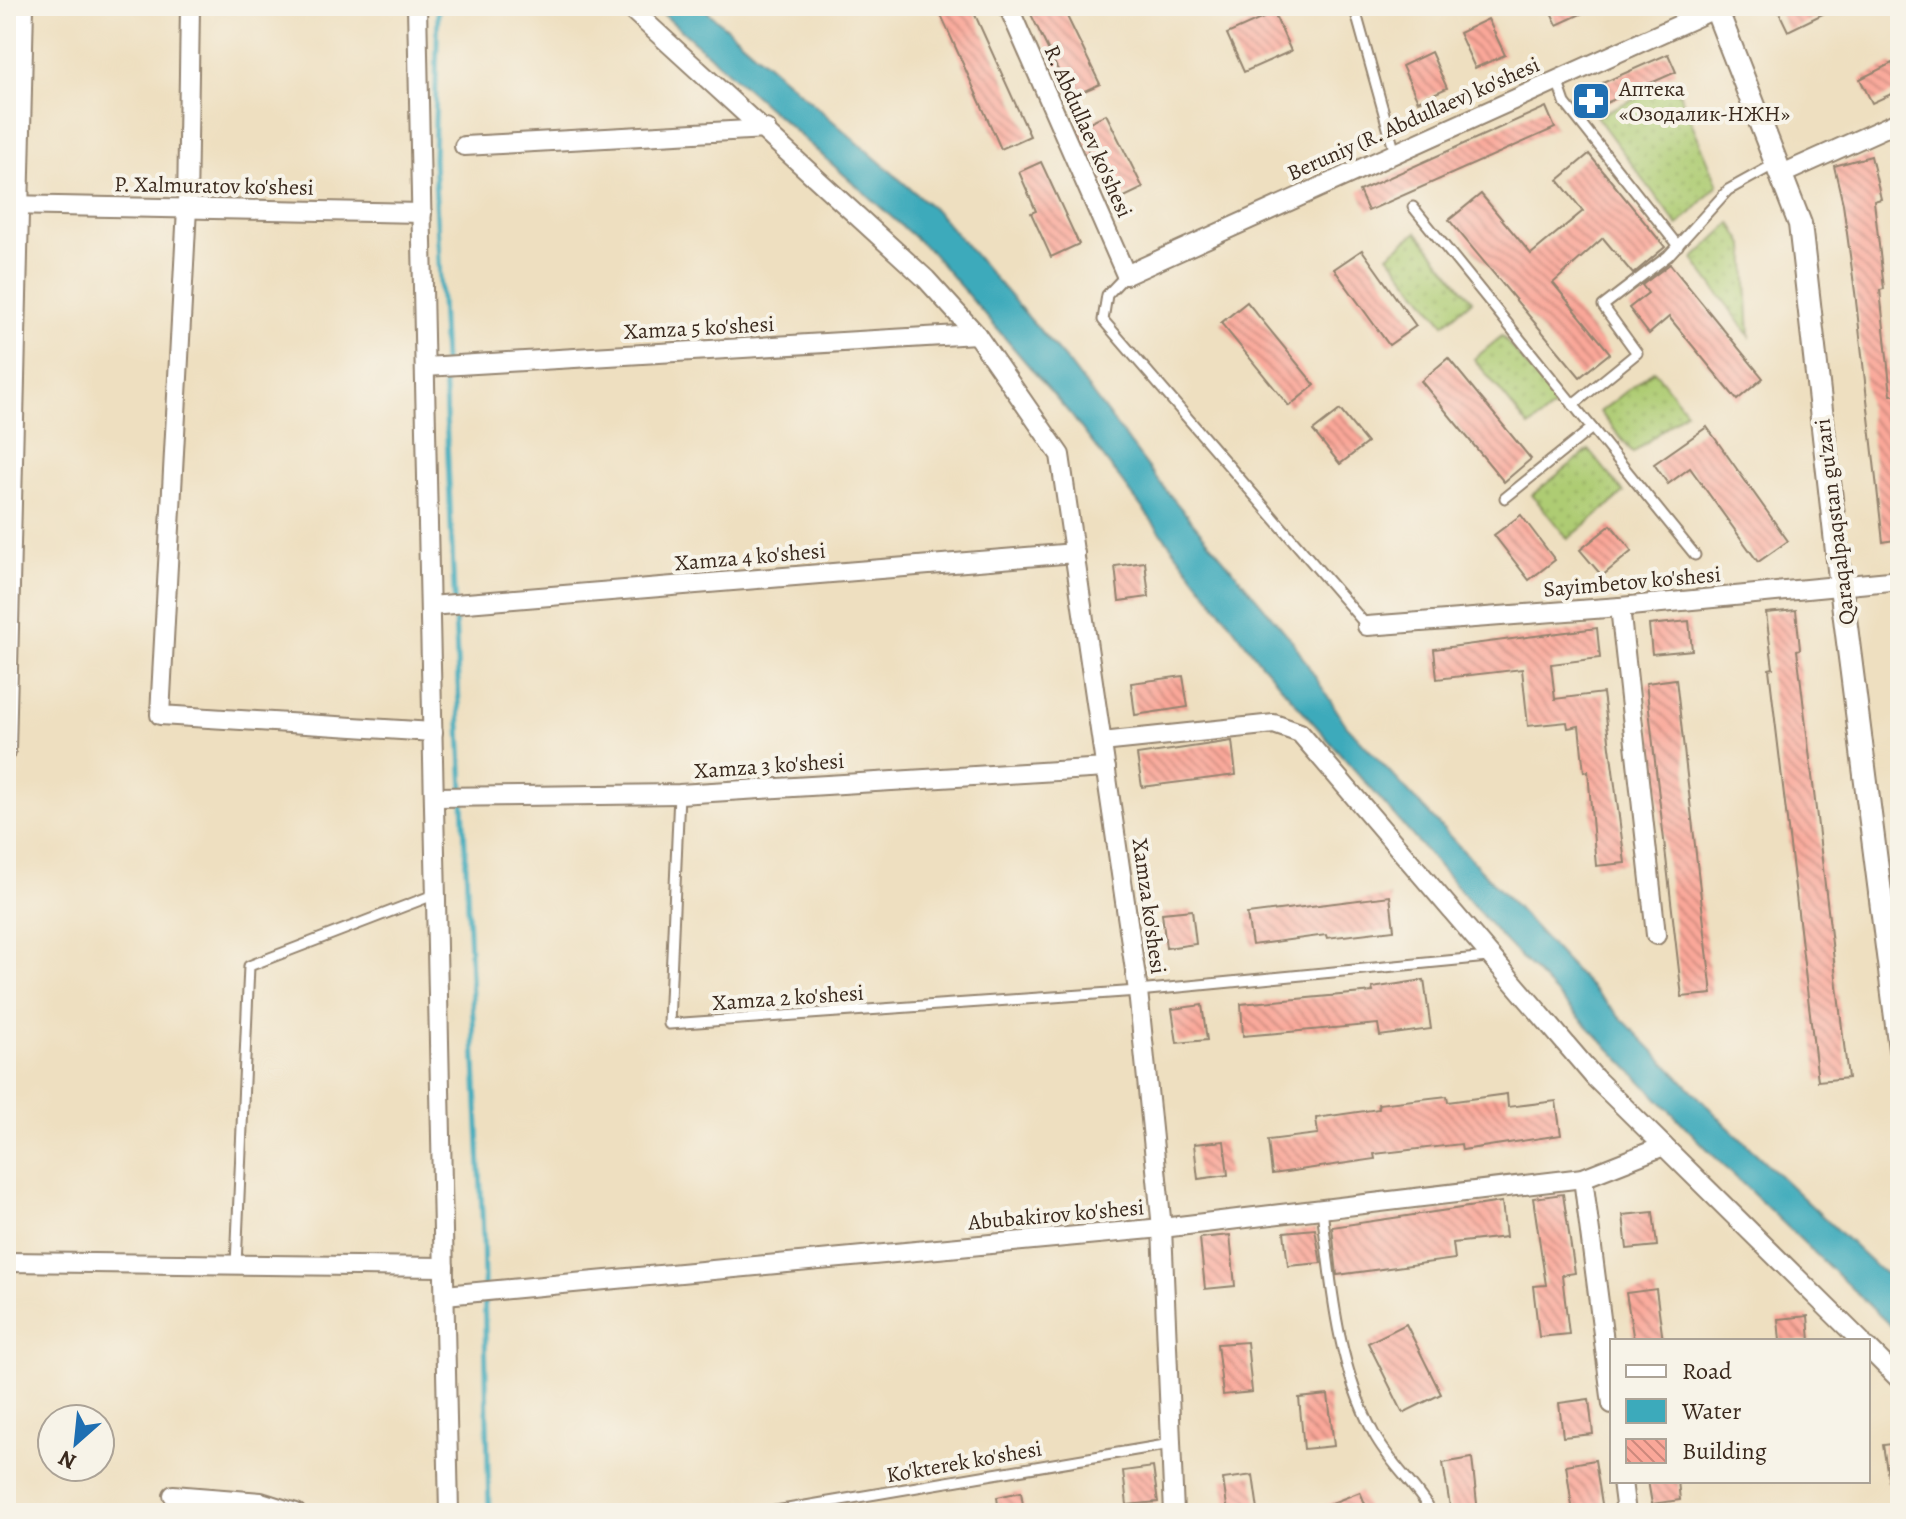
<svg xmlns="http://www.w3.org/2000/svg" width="1906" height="1519" viewBox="0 0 1906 1519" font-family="Alegreya,serif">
	<defs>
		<pattern id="grass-dots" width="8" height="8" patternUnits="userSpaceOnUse" patternTransform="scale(2)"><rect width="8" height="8" fill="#aecc73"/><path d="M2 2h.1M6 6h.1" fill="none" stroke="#97af63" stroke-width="1.8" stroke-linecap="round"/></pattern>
		<pattern id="building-back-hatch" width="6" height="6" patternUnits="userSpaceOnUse" patternTransform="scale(2)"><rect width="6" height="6" fill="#faa799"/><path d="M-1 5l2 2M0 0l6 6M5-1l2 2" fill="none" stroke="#cc887c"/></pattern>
	</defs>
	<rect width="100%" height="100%" fill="#f7f3e8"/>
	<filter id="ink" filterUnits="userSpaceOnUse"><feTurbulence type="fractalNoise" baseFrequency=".0125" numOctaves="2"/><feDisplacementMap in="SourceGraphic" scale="16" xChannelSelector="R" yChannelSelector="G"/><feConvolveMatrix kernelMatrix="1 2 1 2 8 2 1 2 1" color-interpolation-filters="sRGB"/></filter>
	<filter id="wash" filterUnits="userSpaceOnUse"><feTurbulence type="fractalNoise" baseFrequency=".006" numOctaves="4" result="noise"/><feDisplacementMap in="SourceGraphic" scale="32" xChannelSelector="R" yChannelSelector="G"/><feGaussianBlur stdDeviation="1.8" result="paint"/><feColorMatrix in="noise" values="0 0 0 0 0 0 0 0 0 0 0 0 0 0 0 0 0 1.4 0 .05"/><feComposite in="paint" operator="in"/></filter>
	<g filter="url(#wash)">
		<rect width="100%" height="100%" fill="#eedfc0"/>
		<g fill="url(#grass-dots)" stroke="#747b48" stroke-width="2">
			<polygon points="1674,81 1718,185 1678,226 1596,116"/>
			<polygon points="1731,223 1745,246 1750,336 1693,259"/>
			<polygon points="1417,232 1472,300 1444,324 1388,255"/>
			<polygon points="1502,336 1558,404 1529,427 1474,359"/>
			<polygon points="1654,370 1686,411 1633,453 1600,412"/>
			<polygon points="1589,450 1624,493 1568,539 1532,495"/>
		</g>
		<polygon fill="#3caabb" stroke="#3c6a6c" stroke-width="2" points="654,6 701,6 937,212 1070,365 1168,493 1291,639 1346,725 1580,976 1727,1126 1876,1267 1900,1284 1900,1335 1719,1161 1501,937 1260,662 1071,415 931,252"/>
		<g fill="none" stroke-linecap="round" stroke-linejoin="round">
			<g stroke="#3caabb" stroke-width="5">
				<polyline points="438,6 434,160 444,361"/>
				<polyline points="444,371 463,792"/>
				<polyline points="463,802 483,1235 489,1513"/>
			</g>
		</g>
		<g id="blocks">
			<g fill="url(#building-back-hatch)">
				<polygon points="937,6 971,6 1030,136 1001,149"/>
				<polygon points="1027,6 1062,6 1100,84 1071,97"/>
				<polygon points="1548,6 1598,6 1557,25"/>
				<polygon points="1776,6 1839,6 1788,31"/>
				<polygon points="1274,13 1291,51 1244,72 1227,34"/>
				<polygon points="1488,19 1505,55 1475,68 1459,33"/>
				<polygon points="1431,52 1447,88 1418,101 1402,66"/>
				<polygon points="1668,54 1676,72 1588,111 1580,93"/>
				<polygon points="1892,63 1900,79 1900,90 1872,103 1860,79"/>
				<polygon points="1546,107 1555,128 1368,211 1359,191"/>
				<polygon points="1106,114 1143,188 1114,202 1077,128"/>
				<polygon points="1589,154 1665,247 1633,274 1603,238 1553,283 1610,353 1580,377 1449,220 1481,194 1531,254 1583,211 1558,180"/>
				<polygon points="1871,156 1881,199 1874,201 1884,289 1880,290 1891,395 1896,395 1900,434 1900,539 1883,542 1855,292 1843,204 1834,166"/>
				<polygon points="1041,162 1079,244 1051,257 1031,213 1036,211 1019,172"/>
				<polygon points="1362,250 1416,326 1389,345 1334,269"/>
				<polygon points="1670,264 1763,378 1737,400 1669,317 1649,334 1629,308 1648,293 1642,285"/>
				<polygon points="1247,302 1315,385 1289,406 1221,323"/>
				<polygon points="1448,358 1531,459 1504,482 1421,381"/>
				<polygon points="1340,410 1367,443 1340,464 1313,431"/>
				<polygon points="1707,427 1788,541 1758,562 1690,468 1668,484 1654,464"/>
				<polygon points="1521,515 1555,560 1529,580 1494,535"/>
				<polygon points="1611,525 1632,551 1602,576 1580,550"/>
				<polygon points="1145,562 1149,597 1119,601 1115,566"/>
				<polygon points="1796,610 1800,649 1797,650 1848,1078 1818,1081 1769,669 1773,668 1766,613"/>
				<polygon points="1689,621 1692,650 1652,654 1649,625"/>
				<polygon points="1597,628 1600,658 1551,664 1555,699 1603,693 1625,863 1596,866 1588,771 1584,772 1579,726 1568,728 1567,722 1528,726 1522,669 1437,679 1434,649"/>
				<polygon points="1183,676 1188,707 1135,715 1131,683"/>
				<polygon points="1676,679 1712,994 1682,997 1646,683"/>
				<polygon points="1232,741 1236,775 1142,787 1137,755"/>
				<polygon points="1390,896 1394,930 1327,938 1326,935 1252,945 1247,914"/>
				<polygon points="1192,910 1196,944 1166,948 1162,913"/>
				<polygon points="1424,980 1431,1029 1380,1036 1378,1024 1243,1036 1241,1004 1373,992 1372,988"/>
				<polygon points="1202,1005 1207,1040 1177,1043 1172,1009"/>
				<polygon points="1507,1094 1508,1107 1556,1101 1561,1135 1462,1150 1461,1144 1374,1154 1375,1159 1272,1174 1268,1140 1318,1134 1316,1118 1379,1109 1378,1104 1447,1096 1448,1102"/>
				<polygon points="1224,1141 1228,1175 1198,1179 1194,1144"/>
				<polygon points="1563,1194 1575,1273 1562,1275 1569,1334 1539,1337 1533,1286 1546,1285 1533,1198"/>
				<polygon points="1502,1202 1506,1237 1453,1243 1455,1259 1337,1275 1332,1227"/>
				<polygon points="1653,1212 1657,1246 1627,1249 1623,1215"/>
				<polygon points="1315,1229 1321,1263 1288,1266 1284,1232"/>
				<polygon points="1230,1235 1235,1286 1205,1289 1200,1238"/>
				<polygon points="1656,1289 1663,1341 1634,1341 1626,1293"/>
				<polygon points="1808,1316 1810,1341 1780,1341 1778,1319"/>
				<polygon points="1406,1324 1441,1394 1403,1413 1368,1343"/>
				<polygon points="1247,1342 1252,1392 1223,1395 1217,1344"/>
				<polygon points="1328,1395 1334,1446 1304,1449 1299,1398"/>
				<polygon points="1589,1399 1593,1434 1563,1437 1559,1403"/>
				<polygon points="1900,1443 1900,1501 1892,1502 1883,1445"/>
				<polygon points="1472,1458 1478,1513 1451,1513 1443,1463"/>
				<polygon points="1595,1460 1603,1510 1573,1513 1566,1465"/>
				<polygon points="1153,1467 1158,1502 1127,1505 1123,1471"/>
				<polygon points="1253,1475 1258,1510 1228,1513 1223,1479"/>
				<polygon points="1648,1481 1678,1481 1680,1500 1652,1504"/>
				<polygon points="1021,1492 1024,1511 999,1513 997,1497"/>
				<polygon points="1360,1492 1369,1513 1309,1513 1309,1512"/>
			</g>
		</g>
	</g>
	<g filter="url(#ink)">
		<use href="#blocks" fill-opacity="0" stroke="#94846f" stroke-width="2"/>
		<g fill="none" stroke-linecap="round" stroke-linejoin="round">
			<defs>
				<g id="service">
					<polyline points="1354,6 1395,153"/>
					<polyline points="1557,80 1565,103 1678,246"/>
					<polyline points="1413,207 1695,555"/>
					<polyline points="1126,275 1107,295 1103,320 1367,626"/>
					<polyline points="1573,405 1637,353 1603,306 1668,256 1728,190 1775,164"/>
					<polyline points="1505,498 1592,428"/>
					<polyline points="679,794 669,1024 1138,991 1488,957"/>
					<path d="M1322,1209C1331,1286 1337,1365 1374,1434C1389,1462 1415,1485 1432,1513"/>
					<polyline points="236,1265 249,966 436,894"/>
					<polyline points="764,1513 1171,1444"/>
				</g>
				<g id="minor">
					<polyline points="190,6 187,208 160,715 433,732"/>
					<polyline points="417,6 449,1513"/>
					<polyline points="628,6 926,279 976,334 1060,455 1138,991 1162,1228 1174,1513"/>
					<polyline points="1008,6 1126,275 1721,6"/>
					<polyline points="464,146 766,129"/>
					<polyline points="1780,175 1900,121"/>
					<polyline points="6,205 422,213"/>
					<polyline points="425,367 976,334"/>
					<polyline points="430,606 1075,553"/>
					<polyline points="1620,607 1656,935"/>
					<polyline points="1367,626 1620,607 1900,580"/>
					<polyline points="1102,742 1274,724 1300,733 1595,1078 1861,1341"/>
					<polyline points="6,751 24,6"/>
					<polyline points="434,797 679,794 1106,768"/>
					<polyline points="1583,1178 1612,1404"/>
					<polyline points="6,1262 444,1267"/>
					<polyline points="445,1295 1162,1228 1583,1178 1664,1146"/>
					<polyline points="1868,1348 1900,1380"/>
					<polyline points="1622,1481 1626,1513"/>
					<polyline points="173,1495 261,1502 296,1513"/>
				</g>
				<polyline id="tertiary" points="1715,6 1800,224 1841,587 1900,1049"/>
			</defs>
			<use href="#service" stroke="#94846f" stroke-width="13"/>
			<use href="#minor" stroke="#94846f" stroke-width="22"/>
			<use href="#tertiary" stroke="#94846f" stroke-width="26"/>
			<use href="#service" stroke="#fff" stroke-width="9"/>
			<use href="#minor" stroke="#fff" stroke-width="18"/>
			<use href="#tertiary" stroke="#fff" stroke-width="22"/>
		</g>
	</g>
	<defs>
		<symbol id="pharmacy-square" viewBox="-11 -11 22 22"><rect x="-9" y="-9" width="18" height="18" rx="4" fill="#1f6fb2" stroke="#f7f3e8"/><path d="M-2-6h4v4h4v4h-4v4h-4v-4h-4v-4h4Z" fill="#fff"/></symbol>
	</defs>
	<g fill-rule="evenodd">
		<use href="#pharmacy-square" x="1569" y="79" width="44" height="44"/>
	</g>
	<g text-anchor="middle" stroke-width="8" stroke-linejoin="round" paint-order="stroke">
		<g font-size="22" fill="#3b2a1e" stroke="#f7f3e8" text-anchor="start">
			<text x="1619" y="96">Аптека<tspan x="1619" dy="25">«Озодалик-НЖН»</tspan></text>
		</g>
		<g font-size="22" fill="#3b2a1e" stroke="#f7f3e8">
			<text transform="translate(1413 118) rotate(-24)" y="8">Beruniy (R. Abdullaev) ko'shesi</text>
			<text transform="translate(1089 131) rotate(66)" y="8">R. Abdullaev ko'shesi</text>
			<text transform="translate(214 185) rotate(1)" y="8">P. Xalmuratov ko'shesi</text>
			<text transform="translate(699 327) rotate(-3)" y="8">Xamza 5 ko'shesi</text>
			<text transform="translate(1834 522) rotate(-97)" y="8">Qaraqalpaqstan gu'zari</text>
			<text transform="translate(750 556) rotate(-5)" y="8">Xamza 4 ko'shesi</text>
			<text transform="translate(1632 581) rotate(-5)" y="8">Sayimbetov ko'shesi</text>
			<text transform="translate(769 765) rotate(-4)" y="8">Xamza 3 ko'shesi</text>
			<text transform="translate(1150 906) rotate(82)" y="8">Xamza ko'shesi</text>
			<text transform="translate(788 997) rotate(-4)" y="8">Xamza 2 ko'shesi</text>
			<text transform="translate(1056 1214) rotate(-5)" y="8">Abubakirov ko'shesi</text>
			<text transform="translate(964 1461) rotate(-10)" y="8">Ko'kterek ko'shesi</text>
		</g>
	</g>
	<rect width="1906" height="1519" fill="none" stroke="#f7f3e8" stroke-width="32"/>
	<rect x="1610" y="1339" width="260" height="144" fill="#f7f3e8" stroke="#aca397" stroke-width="2"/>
	<rect x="1626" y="1365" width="40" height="12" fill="#ffffff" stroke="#aca397" stroke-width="2"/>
	<text x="1682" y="1379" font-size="24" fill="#3b2a1e">Road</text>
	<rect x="1626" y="1399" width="40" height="24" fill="#3caabb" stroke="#aca397" stroke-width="2"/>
	<text x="1682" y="1419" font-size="24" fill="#3b2a1e">Water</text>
	<rect x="1626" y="1439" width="40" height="24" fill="url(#building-back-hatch)" stroke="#aca397" stroke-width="2"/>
	<text x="1682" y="1459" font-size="24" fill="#3b2a1e">Building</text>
	<g transform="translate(76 1443) rotate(207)"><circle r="38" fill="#f7f3e8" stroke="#aca397" stroke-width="2"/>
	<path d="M0-6L14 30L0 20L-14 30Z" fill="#1f6fb2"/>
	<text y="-12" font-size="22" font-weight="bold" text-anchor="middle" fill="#3b2a1e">N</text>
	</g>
</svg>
